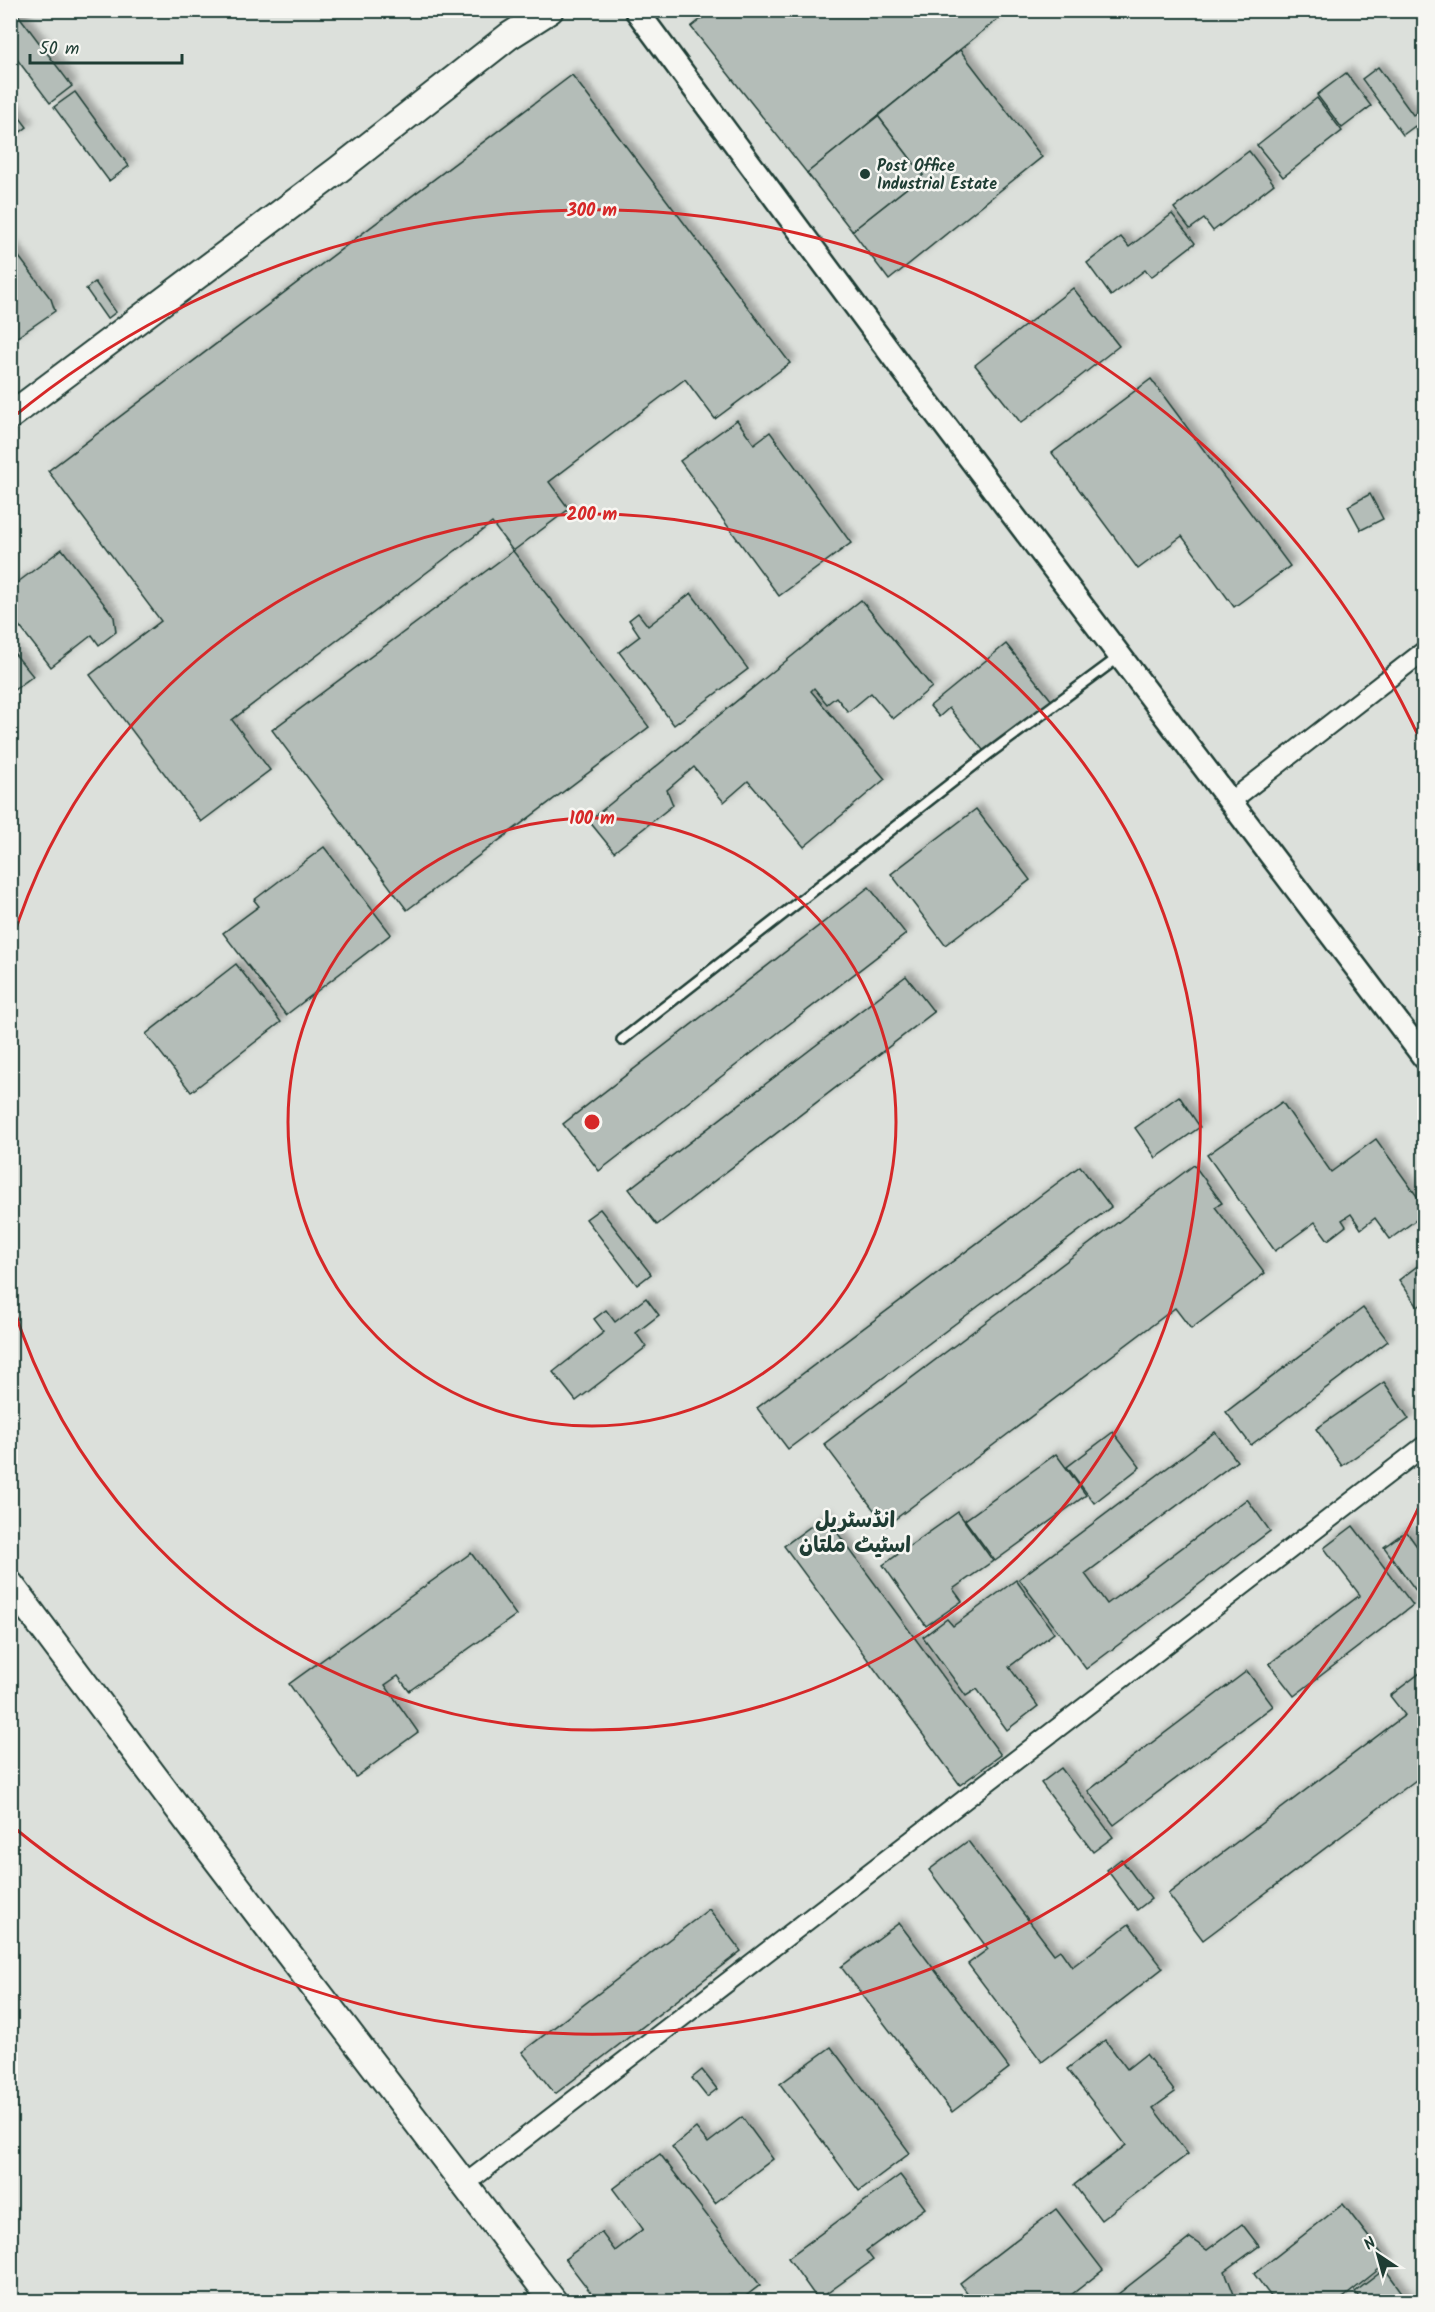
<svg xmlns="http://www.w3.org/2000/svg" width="1435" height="2312" viewBox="0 0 1435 2312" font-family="Kalam,'Playpen Sans Arabic',sans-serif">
	<defs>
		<filter id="shadow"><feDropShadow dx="5.5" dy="-5.5" stdDeviation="3" flood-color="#0004"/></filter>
	</defs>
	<rect width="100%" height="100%" fill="#edefea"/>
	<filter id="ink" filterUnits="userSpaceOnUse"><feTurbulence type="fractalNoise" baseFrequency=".0167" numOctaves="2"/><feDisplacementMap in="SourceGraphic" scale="12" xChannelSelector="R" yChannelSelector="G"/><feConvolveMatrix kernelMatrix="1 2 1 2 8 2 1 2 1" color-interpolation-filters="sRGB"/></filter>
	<g filter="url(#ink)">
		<rect fill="#dce0db" x="11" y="11" width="1413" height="2290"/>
		<g fill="#b4bdb8" stroke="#1f3d34" stroke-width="1.5" filter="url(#shadow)">
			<polygon points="713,10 1009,10 807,173 691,27"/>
			<polygon points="16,12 72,86 50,103 10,50 10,16"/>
			<polygon points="960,50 1042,157 889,280 852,231 923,175 878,116"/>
			<polygon points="1378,67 1413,115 1424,107 1424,138 1415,126 1403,135 1362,79"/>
			<polygon points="1346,73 1371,106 1342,128 1317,95"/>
			<polygon points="572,75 790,363 715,419 685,379 549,482 569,509 513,551 492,523 232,720 270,770 201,822 90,675 161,621 48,471"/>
			<polygon points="75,92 129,166 109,181 54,107"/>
			<polygon points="1317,98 1342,131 1283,177 1257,145"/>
			<polygon points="10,105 27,127 10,140"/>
			<polygon points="878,116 923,175 852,231 807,173"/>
			<polygon points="1249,151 1274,184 1213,231 1204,219 1190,229 1174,208"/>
			<polygon points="1172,214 1195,243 1151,277 1145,270 1111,296 1087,263 1121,237 1129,247"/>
			<polygon points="10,245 51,299 55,311 10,342"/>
			<polygon points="95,282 116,312 107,319 86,289"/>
			<polygon points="1073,288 1119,346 1021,423 975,365"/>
			<polygon points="1151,379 1290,566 1234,607 1182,536 1138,569 1052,453"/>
			<polygon points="737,420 754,444 770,432 851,543 779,596 680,461"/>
			<polygon points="1370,494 1383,519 1361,530 1348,506"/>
			<polygon points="62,549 114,617 116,632 99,645 92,635 51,667 10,614 10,588"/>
			<polygon points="513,551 649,727 407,910 272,730"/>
			<polygon points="691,593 748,669 674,725 619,652 640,636 629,620 638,613 648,626"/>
			<polygon points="861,600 932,687 893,719 871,693 848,712 836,697 827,704 814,688 811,691 885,779 804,847 748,781 724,802 694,767 667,790 673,805 614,852 589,821"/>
			<polygon points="1006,644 1052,701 987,755 949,708 939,717 930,706"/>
			<polygon points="10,648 33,676 10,693"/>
			<polygon points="976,809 1030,880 945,945 891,874"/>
			<polygon points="324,847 391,934 286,1015 223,933 259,906 254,900"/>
			<polygon points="869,887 906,934 599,1171 563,1124"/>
			<polygon points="236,964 281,1022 191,1092 146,1034"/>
			<polygon points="906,976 934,1012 657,1225 629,1189"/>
			<polygon points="1179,1096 1200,1127 1156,1158 1135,1128"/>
			<polygon points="1282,1102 1331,1172 1376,1139 1424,1206 1424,1214 1390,1239 1375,1218 1361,1229 1351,1214 1342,1220 1346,1226 1328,1240 1315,1222 1275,1251 1207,1155"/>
			<polygon points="1194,1165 1222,1203 1215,1207 1265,1273 1191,1329 1175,1308 886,1526 824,1444"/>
			<polygon points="1080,1166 1111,1207 788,1449 757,1408"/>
			<polygon points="600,1209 651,1274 637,1285 586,1219"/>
			<polygon points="1424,1261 1424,1302 1418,1307 1399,1280"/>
			<polygon points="646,1298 659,1315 636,1333 646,1347 576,1401 553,1372 604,1332 594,1319 606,1310 615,1322"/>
			<polygon points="1363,1308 1388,1341 1251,1445 1226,1412"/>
			<polygon points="1384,1382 1409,1419 1342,1466 1316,1429"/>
			<polygon points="1113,1432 1140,1467 1094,1503 1067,1467"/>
			<polygon points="1215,1432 1237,1461 1085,1574 1107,1604 1247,1499 1270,1531 1086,1669 1019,1579"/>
			<polygon points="1056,1454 1086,1495 995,1561 965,1520"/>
			<polygon points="958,1512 993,1561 953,1589 962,1601 926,1626 883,1565"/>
			<polygon points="825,1516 1001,1755 960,1785 784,1546"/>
			<polygon points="1353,1526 1413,1605 1294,1696 1269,1664 1360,1595 1324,1548"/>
			<polygon points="1406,1531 1424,1556 1424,1598 1422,1599 1384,1547"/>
			<polygon points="471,1553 516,1615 409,1691 398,1676 385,1685 418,1732 356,1777 289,1684"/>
			<polygon points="1016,1580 1054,1633 1009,1667 1038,1706 1007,1730 977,1689 966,1696 923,1637 947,1619 953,1626"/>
			<polygon points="1424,1670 1424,1774 1203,1940 1168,1894 1405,1715 1390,1696"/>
			<polygon points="1247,1671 1273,1706 1114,1825 1088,1791"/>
			<polygon points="1061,1768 1113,1837 1093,1852 1041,1783"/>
			<polygon points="968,1841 1054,1954 1060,1950 1072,1967 1129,1924 1163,1968 1042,2062 968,1964 988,1949 929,1870"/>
			<polygon points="1121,1859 1151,1899 1137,1910 1107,1870"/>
			<polygon points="709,1909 741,1951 555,2094 522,2052"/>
			<polygon points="899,1923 1009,2068 952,2112 841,1967"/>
			<polygon points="1105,2040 1127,2069 1146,2054 1175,2092 1153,2108 1188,2154 1101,2220 1074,2185 1126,2145 1067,2069"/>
			<polygon points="831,2047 910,2153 859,2191 780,2084"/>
			<polygon points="702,2070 717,2089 707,2097 692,2078"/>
			<polygon points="742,2117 773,2159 715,2203 672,2147 696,2128 708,2143"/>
			<polygon points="660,2154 760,2285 738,2302 735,2302 729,2294 720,2302 598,2302 565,2259 601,2232 615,2251 643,2229 613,2189"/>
			<polygon points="900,2175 925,2208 866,2251 873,2260 818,2300 788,2258"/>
			<polygon points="1343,2204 1388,2262 1338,2302 1275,2302 1254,2274"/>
			<polygon points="1056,2209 1103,2270 1062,2302 974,2302 960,2283"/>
			<polygon points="1242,2224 1259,2246 1225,2271 1235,2297 1229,2302 1108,2302 1190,2238 1207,2250"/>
			<polygon points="1385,2269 1409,2302 1362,2302 1355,2292"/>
		</g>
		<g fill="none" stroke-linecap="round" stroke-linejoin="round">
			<defs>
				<polyline id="service" points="622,1040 987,755 1119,657"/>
				<g id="minor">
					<polyline points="1231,801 1424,651"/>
					<polyline points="465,2184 1424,1446"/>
				</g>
				<polyline id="tertiary" points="636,10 900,366 1424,1057"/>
				<g id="secondary">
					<polyline points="10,416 338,170 509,36 550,10"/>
					<polyline points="10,1584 192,1827 554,2302"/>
				</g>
			</defs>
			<use href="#service" stroke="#1f3d34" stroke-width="14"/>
			<use href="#minor" stroke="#1f3d34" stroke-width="22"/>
			<use href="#tertiary" stroke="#1f3d34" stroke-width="27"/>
			<use href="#secondary" stroke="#1f3d34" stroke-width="30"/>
			<use href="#service" stroke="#f6f6f2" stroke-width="9"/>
			<use href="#minor" stroke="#f6f6f2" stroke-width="18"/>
			<use href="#tertiary" stroke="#f6f6f2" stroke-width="22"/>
			<use href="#secondary" stroke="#f6f6f2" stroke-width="26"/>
		</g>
	</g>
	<g fill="none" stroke="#d62828" stroke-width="3">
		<circle cx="592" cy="1122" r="304"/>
		<path d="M11 944A608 608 0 1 1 11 1300"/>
		<path d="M1422 1500A912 912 0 0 1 12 1826M12 418A912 912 0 0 1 1422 744"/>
	</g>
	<circle fill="#1f3d34" stroke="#f6f6f2" stroke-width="2" cx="865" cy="174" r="6"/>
	<g text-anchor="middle" stroke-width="5" stroke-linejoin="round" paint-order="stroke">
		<g font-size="16" font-weight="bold" fill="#1f3d34" stroke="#f6f6f2" text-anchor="start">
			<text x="877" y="171">Post Office<tspan x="877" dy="18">Industrial Estate</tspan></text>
		</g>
		<g font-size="22" font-weight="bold" fill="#1f3d34" stroke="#f6f6f2">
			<text x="855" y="1527">انڈسٹریل<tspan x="855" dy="25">اسٹیٹ ملتان</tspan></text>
		</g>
	</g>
	<circle cx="592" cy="1122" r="9" fill="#d62828" stroke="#f6f6f2" stroke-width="3"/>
	<g font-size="18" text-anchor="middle" font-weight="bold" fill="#d62828" stroke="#f6f6f2" stroke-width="5" stroke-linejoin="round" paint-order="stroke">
		<text x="592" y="216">300 m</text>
		<text x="592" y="520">200 m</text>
		<text x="592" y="824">100 m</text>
	</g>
	<rect width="1435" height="2312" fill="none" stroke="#f6f6f2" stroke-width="36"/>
	<rect x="18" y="18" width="1399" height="2276" fill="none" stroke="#1f3d34" stroke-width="2" filter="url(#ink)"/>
	<g transform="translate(1378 2255) rotate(324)" stroke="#f6f6f2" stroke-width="4.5" paint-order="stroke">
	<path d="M0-4.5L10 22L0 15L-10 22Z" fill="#1f3d34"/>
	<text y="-9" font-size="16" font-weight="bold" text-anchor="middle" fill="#1f3d34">N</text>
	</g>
	<path d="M30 54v9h152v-9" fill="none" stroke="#1f3d34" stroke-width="3"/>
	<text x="39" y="54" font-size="18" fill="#1f3d34" stroke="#f6f6f2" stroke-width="4.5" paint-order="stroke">50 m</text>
</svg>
